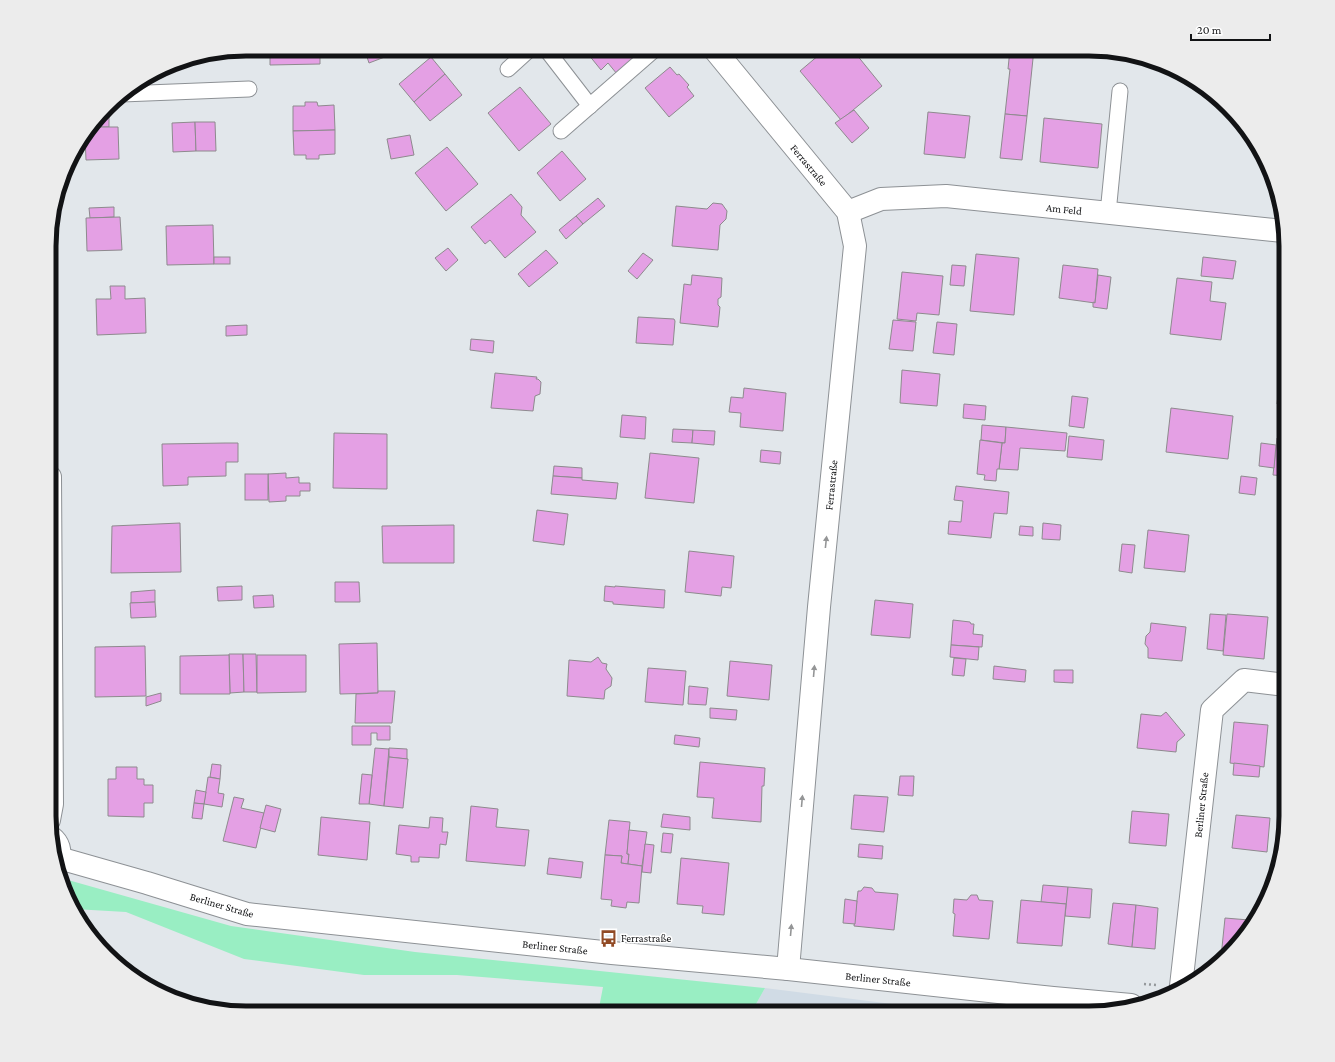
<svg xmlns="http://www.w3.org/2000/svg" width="1335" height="1062" viewBox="0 0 1335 1062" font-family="'Crimson Pro',serif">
	<rect width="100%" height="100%" fill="#e2e7eb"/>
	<polygon fill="#d0dbe5" points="765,988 964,1013 751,1013"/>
	<polygon fill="#99eec3" points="68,880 231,926 415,952 765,988 751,1013 598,1013 603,987 457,975 364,975 244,959 126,912 74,909 69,903 64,882"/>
	<g fill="#e4a0e4" stroke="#8e8a8e">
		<polygon points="270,49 320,49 320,64 270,65"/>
		<polygon points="371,49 388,49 390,55 369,63 365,51"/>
		<polygon points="496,49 510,49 502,56"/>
		<polygon points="584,49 640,49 642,52 617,74 608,63 601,70"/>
		<polygon points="826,49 852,49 882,86 841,120 800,71"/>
		<polygon points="1010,49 1034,49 1027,116 1005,114 1010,69 1008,69"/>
		<polygon points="431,57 445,74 414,102 399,84"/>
		<polygon points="670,67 677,75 679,74 689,85 687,87 694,96 669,117 645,88"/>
		<polygon points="445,74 462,95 430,121 414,102"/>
		<polygon points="520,87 551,124 519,151 488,113"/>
		<polygon points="305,102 317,102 318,106 334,105 335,130 293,131 293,106 305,106"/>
		<polygon points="854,110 869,128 852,143 835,123"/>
		<polygon points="928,112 970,116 965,158 924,154"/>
		<polygon points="1005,114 1027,116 1022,160 1000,158"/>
		<polygon points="102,115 109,115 109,127 92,127"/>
		<polygon points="1044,118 1102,124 1098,168 1040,162"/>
		<polygon points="195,122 196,151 173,152 172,123"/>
		<polygon points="195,122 215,122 216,151 196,151"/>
		<polygon points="92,127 118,127 119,159 86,160 85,136"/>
		<polygon points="335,130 335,154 319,155 319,159 306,159 306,155 294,155 293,131"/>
		<polygon points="410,135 414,155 391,159 387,139"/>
		<polygon points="447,147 478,184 446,211 415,173"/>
		<polygon points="562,151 586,179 560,201 537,173"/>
		<polygon points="511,194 522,207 521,215 536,232 505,258 490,240 485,244 471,227"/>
		<polygon points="598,198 605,206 583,224 576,216"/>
		<polygon points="713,203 722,204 727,211 726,219 720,225 718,250 672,246 676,206 707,209"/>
		<polygon points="114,207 114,217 90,218 89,208"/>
		<polygon points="576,216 583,224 566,239 559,230"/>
		<polygon points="120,217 122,250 87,251 86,218"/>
		<polygon points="213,225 214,264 167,265 166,226"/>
		<polygon points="448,248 458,260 446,271 435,258"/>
		<polygon points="546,250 558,263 529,287 518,274"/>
		<polygon points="643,253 653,260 637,279 628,271"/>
		<polygon points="976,254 1019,258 1014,315 970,311"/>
		<rect x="214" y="257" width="16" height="7"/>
		<polygon points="1203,257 1236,261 1233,279 1201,276"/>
		<polygon points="952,265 966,266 964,286 950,285"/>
		<polygon points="1063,265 1098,269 1095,303 1059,298"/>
		<polygon points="902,272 943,276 939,315 917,313 916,321 897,319"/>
		<polygon points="692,275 722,278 721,297 718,299 718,305 720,307 718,327 680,323 684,284 691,285"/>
		<polygon points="1098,275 1111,277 1107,309 1093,307 1093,302 1095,303"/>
		<polygon points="1177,278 1212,282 1210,301 1226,303 1221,340 1170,334"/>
		<polygon points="110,286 125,286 125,299 145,298 146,333 97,335 96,299 111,299"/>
		<polygon points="638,317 674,319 675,321 673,345 636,343"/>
		<polygon points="893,320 916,322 913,351 889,349"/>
		<polygon points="937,322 957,324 954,355 933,353"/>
		<polygon points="247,325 247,335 226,336 226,326"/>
		<polygon points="471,339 494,341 493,353 470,350"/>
		<polygon points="1281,367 1286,367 1286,413 1284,412 1285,404 1277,404"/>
		<polygon points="902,370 940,374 937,406 900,403"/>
		<polygon points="495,373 537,377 536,379 538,379 541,382 540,394 535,396 533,411 491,408"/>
		<polygon points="744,388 786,393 783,431 740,427 741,413 729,412 731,397 743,398"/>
		<polygon points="1072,396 1088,398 1084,428 1069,426"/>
		<polygon points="964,404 986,406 985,420 963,418"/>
		<polygon points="1171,408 1233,416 1228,459 1166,452"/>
		<polygon points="622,415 646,417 645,439 620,437"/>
		<polygon points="982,425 1006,427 1005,443 981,440"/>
		<polygon points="1006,427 1067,433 1065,451 1020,448 1018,470 999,469 1002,443 1005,443"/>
		<polygon points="673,429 693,430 692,443 672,442"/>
		<polygon points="693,430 715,431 714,445 692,443"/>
		<polygon points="334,433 387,434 387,489 333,488"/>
		<polygon points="1069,436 1104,440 1102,460 1067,457"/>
		<polygon points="1277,438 1286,439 1286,476 1273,475"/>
		<polygon points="980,440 1002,443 999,469 997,469 996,481 984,480 985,475 977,474"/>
		<polygon points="225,443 238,443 238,462 226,462 226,476 188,477 188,485 163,486 162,444"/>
		<polygon points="1261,443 1276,445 1274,468 1259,466"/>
		<polygon points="761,450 781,452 780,464 760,462"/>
		<polygon points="650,453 699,458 694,503 645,498"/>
		<polygon points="554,466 582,468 582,478 553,476"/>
		<polygon points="286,473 286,478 299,477 299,483 310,483 310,491 300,491 300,496 286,496 286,501 269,502 268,474"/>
		<rect x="245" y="474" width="23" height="26"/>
		<polygon points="553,476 582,478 582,480 618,483 616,499 551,494"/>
		<polygon points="1241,476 1257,478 1255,495 1239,493"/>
		<polygon points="956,486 1009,492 1007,514 994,513 991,538 948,534 949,521 961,522 963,501 954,500"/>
		<polygon points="537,510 568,514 564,545 533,541"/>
		<polygon points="180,523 181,572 111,573 112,526"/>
		<polygon points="1043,523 1061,525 1060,540 1042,539"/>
		<polygon points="454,525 454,563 383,563 382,526"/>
		<polygon points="1020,526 1033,527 1033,536 1019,535"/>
		<polygon points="1148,530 1189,535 1185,572 1144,568"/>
		<polygon points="1122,544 1135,545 1132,573 1119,571"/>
		<polygon points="689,551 734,556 731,588 722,587 721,596 685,592"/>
		<polygon points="335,582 359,582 360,602 335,602"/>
		<polygon points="242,586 242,600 218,601 217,587"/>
		<polygon points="605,586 615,587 615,586 665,590 664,608 613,604 613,602 604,601"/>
		<polygon points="155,590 155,602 131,603 131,592"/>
		<polygon points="273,595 274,607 254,608 253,596"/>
		<polygon points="875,600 913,604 910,638 871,635"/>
		<polygon points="155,602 156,617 131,618 130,603"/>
		<polygon points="1210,614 1226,615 1223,651 1207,649"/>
		<polygon points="1227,614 1268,617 1264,659 1223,655"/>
		<polygon points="953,620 970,622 971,624 974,624 973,634 983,635 982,647 951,645"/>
		<polygon points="1151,623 1186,627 1182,661 1148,658 1148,648 1145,644 1146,636 1150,632"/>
		<polygon points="377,643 378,693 340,694 339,644"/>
		<polygon points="951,645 979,647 978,660 950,657"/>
		<polygon points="145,646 146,696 95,697 95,647"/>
		<polygon points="229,654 243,654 244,692 230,693"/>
		<polygon points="243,654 256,654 257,692 244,692"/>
		<polygon points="229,655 230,694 180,694 180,656"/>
		<polygon points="257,655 306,655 306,692 257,693"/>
		<polygon points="598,657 602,663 607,664 606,669 612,678 611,686 605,690 604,699 567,696 569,660 591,662"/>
		<polygon points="954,658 966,659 964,676 952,675"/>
		<polygon points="730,661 772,665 769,700 727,696"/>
		<polygon points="994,666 1026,670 1025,682 993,679"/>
		<polygon points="648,668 686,671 683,705 645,702"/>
		<polygon points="1054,670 1073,670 1073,683 1054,682"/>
		<polygon points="689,686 708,688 706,705 688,704"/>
		<polygon points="378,691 395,691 392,723 355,723 356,694 378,693"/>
		<polygon points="161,693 161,701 146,706 146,697"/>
		<polygon points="710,708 737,710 736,720 710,718"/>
		<polygon points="1166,712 1185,735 1177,742 1176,752 1137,748 1141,714 1161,716"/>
		<polygon points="1234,722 1268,725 1264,767 1230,763"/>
		<polygon points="352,726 390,726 390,740 377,740 377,733 371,733 371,745 352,745"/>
		<polygon points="675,735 700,738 699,747 674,744"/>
		<polygon points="375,748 389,749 384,806 369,804"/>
		<polygon points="389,748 407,749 407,759 389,757"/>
		<polygon points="389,757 408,759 403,808 384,806"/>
		<polygon points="700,762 765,768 764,786 762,786 761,822 712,818 714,798 697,797"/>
		<polygon points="1234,763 1260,766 1259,777 1233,775"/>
		<polygon points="212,764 221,765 220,779 210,777"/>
		<polygon points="116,767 137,767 137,779 144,779 144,785 153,785 153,803 144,803 144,817 108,816 108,779 116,779"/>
		<polygon points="362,774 372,775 369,804 359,804"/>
		<polygon points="900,776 914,776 913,796 898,795"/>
		<polygon points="208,777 220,779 218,793 224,794 222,807 204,804"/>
		<polygon points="196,790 206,792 204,804 194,803"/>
		<polygon points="854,795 888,797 884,832 851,829"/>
		<polygon points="234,797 244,799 241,808 264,813 256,848 223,841"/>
		<polygon points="194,803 204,804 202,819 192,818"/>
		<polygon points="266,805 281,809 275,832 260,828"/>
		<polygon points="471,806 498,809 496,827 529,830 525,866 466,861"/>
		<polygon points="1132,811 1169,814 1166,846 1129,843"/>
		<polygon points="663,814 690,817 690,830 661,827"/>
		<polygon points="1236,815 1270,818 1267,852 1232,848"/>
		<polygon points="321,817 370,822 367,860 318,855"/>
		<polygon points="430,817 443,818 442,832 448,832 446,845 440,844 439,858 419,857 419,862 411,862 411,856 396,854 399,825 429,828"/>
		<polygon points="609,820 630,822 627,854 629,854 628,864 621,863 622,856 605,855"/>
		<polygon points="629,830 647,832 642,866 628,864 629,854 627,854"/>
		<polygon points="663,833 673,834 671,853 661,852"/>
		<polygon points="645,844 654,845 651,873 642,872"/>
		<polygon points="859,844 883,846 882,859 858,857"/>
		<polygon points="605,855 622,856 621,863 642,866 639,903 627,902 626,908 611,906 612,900 601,899"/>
		<polygon points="549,858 583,862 581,878 547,874"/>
		<polygon points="681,858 729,863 724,915 702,913 703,906 677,904"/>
		<polygon points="1043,885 1068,887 1067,904 1041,902"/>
		<polygon points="864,887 872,888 875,892 898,894 894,930 854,926 858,891 861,891"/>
		<polygon points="1068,887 1092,889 1090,918 1065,916"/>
		<polygon points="971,895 977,895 979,900 993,901 989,939 953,936 955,914 953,913 954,899 967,900"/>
		<polygon points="845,899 857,901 855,924 843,923"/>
		<polygon points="1021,900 1066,904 1062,946 1017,943"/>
		<polygon points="1113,903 1136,905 1132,947 1108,944"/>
		<polygon points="1136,905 1158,908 1155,949 1132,947"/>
		<polygon points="1225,918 1249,920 1248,928 1237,946 1221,957"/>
	</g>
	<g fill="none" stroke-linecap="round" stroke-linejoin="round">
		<defs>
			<g id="lane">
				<polyline points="546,49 590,106"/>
				<polyline points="508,69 530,49"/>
				<polyline points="122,94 249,89"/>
				<polyline points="561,131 655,49"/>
				<polyline points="1108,213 1120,91"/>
			</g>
			<g id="street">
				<polyline points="714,49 848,212 855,246 819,607 788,969"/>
				<polyline points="848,212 881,199 946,196 1283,231"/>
				<polyline points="49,820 52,804 50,477"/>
				<path d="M51,837C59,843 61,851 58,860"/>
				<polyline points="59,858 147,883 247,914 612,953 788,969 1053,998 1131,1005"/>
				<polyline points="1181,986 1212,710 1244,680 1286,685"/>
			</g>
		</defs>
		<use href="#lane" stroke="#8d9195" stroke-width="17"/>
		<use href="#street" stroke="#8d9195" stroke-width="24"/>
		<polyline stroke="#94989b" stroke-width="2.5" stroke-dasharray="2 3" stroke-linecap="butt" points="1144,984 1157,985"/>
		<use href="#lane" stroke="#fff" stroke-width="15"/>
		<use href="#street" stroke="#fff" stroke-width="22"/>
	</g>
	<defs><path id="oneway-solid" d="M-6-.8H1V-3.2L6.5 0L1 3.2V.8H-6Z"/></defs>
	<g fill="#949596">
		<use href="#oneway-solid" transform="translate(826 542) rotate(-84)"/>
		<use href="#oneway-solid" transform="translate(814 671) rotate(-85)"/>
		<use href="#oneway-solid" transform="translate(802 801) rotate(-85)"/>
		<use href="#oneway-solid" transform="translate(791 930) rotate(-85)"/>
	</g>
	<defs>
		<symbol id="bus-bare" viewBox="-9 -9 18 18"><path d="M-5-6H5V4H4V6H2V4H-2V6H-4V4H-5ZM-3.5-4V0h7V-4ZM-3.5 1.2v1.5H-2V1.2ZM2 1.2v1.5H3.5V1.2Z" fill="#914a25" stroke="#fff" stroke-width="2.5" paint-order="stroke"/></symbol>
	</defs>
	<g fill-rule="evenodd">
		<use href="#bus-bare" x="596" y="926" width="25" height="25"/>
	</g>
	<g text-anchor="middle" stroke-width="3" stroke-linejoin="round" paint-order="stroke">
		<g font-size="11" fill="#121315" stroke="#fff">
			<text transform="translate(809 165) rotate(50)" y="4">Ferrastraße</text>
			<text transform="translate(1064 209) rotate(6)" y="4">Am Feld</text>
			<text transform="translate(831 485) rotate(-84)" y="4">Ferrastraße</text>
			<text transform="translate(1201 805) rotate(-84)" y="4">Berliner Straße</text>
			<text transform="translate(222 905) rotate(16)" y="4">Berliner Straße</text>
			<text transform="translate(555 947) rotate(6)" y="4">Berliner Straße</text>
			<text transform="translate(878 979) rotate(6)" y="4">Berliner Straße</text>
		</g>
		<g font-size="11" fill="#121315" stroke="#fff" text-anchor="start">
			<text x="621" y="942">Ferrastraße</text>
		</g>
	</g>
	<path d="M0 0H1335V1062H0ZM246 56H1089A190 190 0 0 1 1279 246V816A190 190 0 0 1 1089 1006H246A190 190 0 0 1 56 816V246A190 190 0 0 1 246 56Z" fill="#ececec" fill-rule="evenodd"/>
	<path fill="none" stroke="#121315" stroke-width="5" d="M246 56H1089A190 190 0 0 1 1279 246V816A190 190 0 0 1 1089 1006H246A190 190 0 0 1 56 816V246A190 190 0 0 1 246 56Z"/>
	<path d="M1191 34v6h79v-6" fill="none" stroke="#121315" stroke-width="2"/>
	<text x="1197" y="34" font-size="12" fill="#121315" stroke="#ffffff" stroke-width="3" paint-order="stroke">20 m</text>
</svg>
